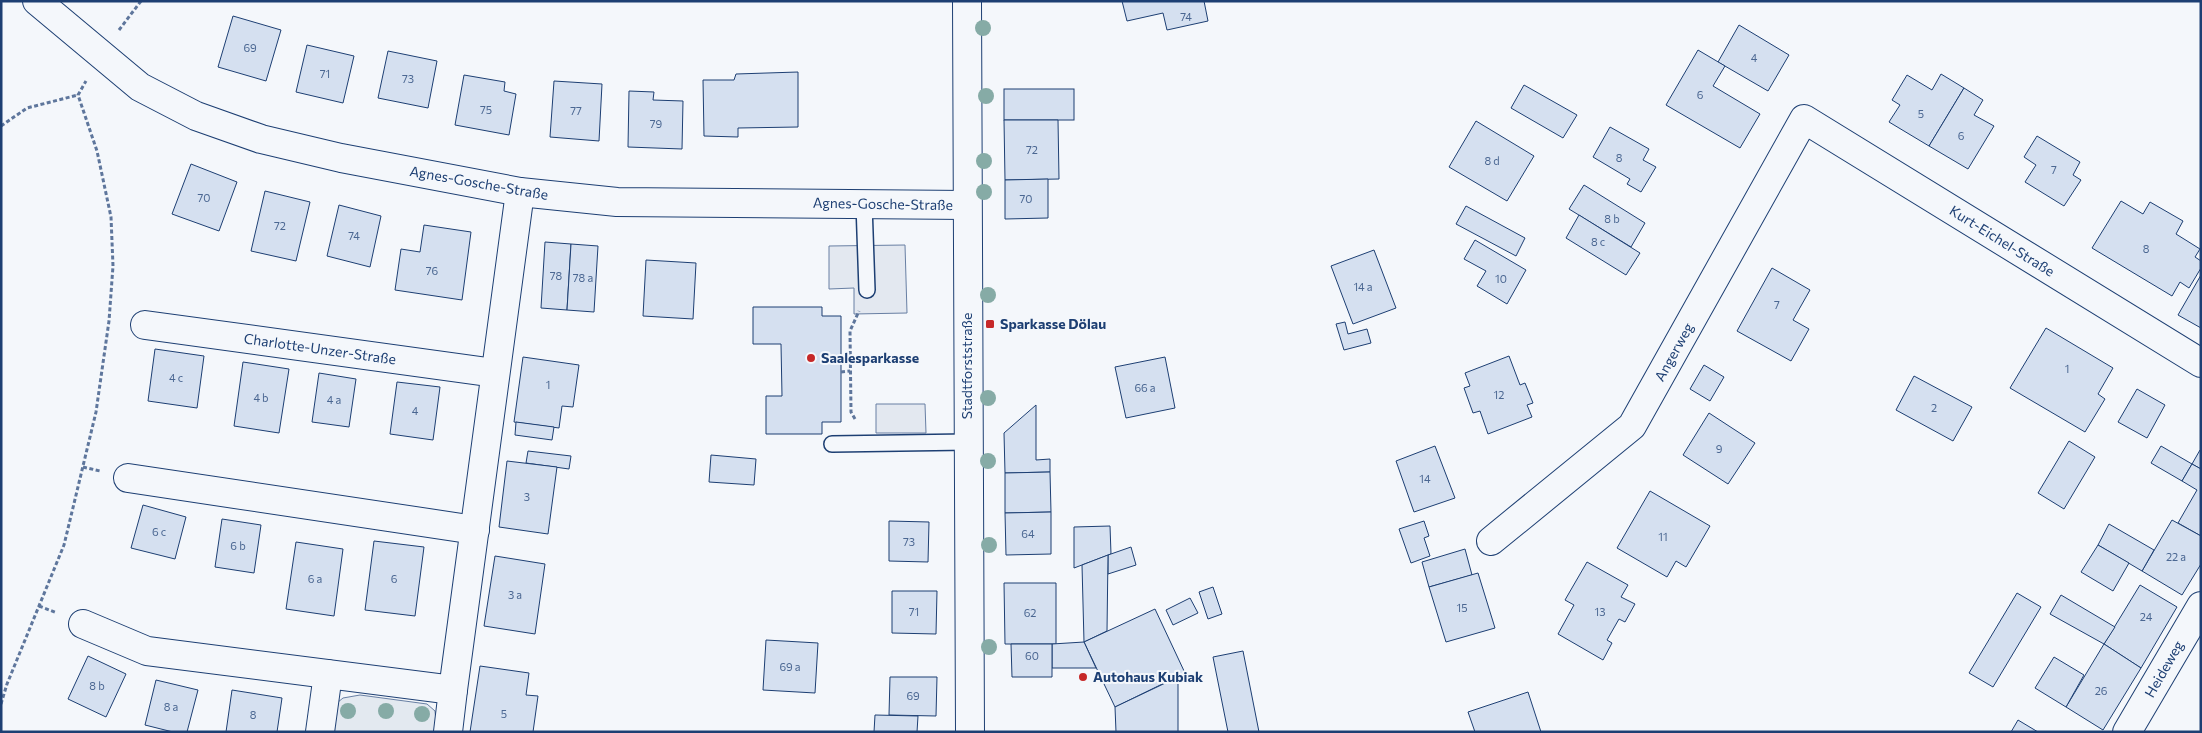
<svg xmlns="http://www.w3.org/2000/svg" width="2202" height="733" viewBox="0 0 2202 733" font-family="Commissioner,sans-serif">
	<rect width="100%" height="100%" fill="#f4f7fb"/>
	<polygon fill="#e3e9f0" stroke="#687fa3" points="360,695 427,704 435,711 437,732 329,732 332,707 343,698"/>
	<g fill="#e3e8f0" stroke="#687fa3">
		<polygon points="905,245 907,313 854,314 854,288 829,289 829,246"/>
		<polygon points="876,404 925,404 926,433 876,433"/>
	</g>
	<g fill="#d5e0f0" stroke="#1d3f73">
		<polygon points="1122,1 1204,1 1208,21 1167,30 1163,13 1127,21"/>
		<polygon points="233,16 281,30 266,81 218,67"/>
		<polygon points="1739,25 1789,55 1768,91 1718,62"/>
		<polygon points="307,45 354,56 343,103 296,92"/>
		<polygon points="1698,50 1725,66 1713,86 1760,114 1740,148 1666,105"/>
		<polygon points="388,51 437,61 428,108 378,98"/>
		<polygon points="798,72 798,127 738,128 738,137 704,136 703,80 734,80 736,74"/>
		<polygon points="1941,74 1964,88 1929,146 1889,122 1900,105 1892,100 1907,75 1932,90"/>
		<polygon points="464,75 505,82 504,91 516,94 509,135 455,125"/>
		<polygon points="554,81 602,84 599,141 550,137"/>
		<polygon points="1524,85 1577,115 1563,138 1511,108"/>
		<polygon points="1964,88 1983,100 1974,115 1994,126 1968,169 1929,146"/>
		<rect x="1004" y="89" width="70" height="31"/>
		<polygon points="629,91 654,92 653,100 683,101 682,149 628,147"/>
		<polygon points="1004,120 1058,120 1059,179 1005,180"/>
		<polygon points="1476,121 1534,156 1507,201 1449,167"/>
		<polygon points="1610,127 1649,149 1643,160 1656,167 1641,192 1627,184 1630,179 1593,157"/>
		<polygon points="2037,136 2080,162 2073,175 2081,180 2064,206 2025,182 2036,165 2024,157"/>
		<polygon points="191,164 237,182 219,231 172,214"/>
		<polygon points="1048,179 1048,218 1005,219 1005,180"/>
		<polygon points="1584,185 1645,223 1631,247 1569,209"/>
		<polygon points="265,191 310,202 296,261 251,251"/>
		<polygon points="2121,201 2143,214 2150,202 2183,221 2176,234 2200,249 2195,257 2201,261 2201,268 2189,288 2180,282 2172,296 2092,248"/>
		<polygon points="339,205 381,216 370,267 327,256"/>
		<polygon points="1466,206 1525,238 1516,256 1456,224"/>
		<polygon points="1579,215 1640,253 1626,275 1566,238"/>
		<polygon points="424,225 471,232 462,300 395,290 401,249 420,252"/>
		<polygon points="1475,240 1526,270 1507,304 1477,286 1486,271 1464,259"/>
		<polygon points="545,242 571,244 567,310 541,308"/>
		<polygon points="571,244 598,246 594,312 567,310"/>
		<polygon points="1374,250 1396,308 1353,324 1331,266"/>
		<polygon points="646,260 696,263 693,319 643,316"/>
		<polygon points="1772,268 1810,290 1793,320 1809,329 1791,361 1737,331"/>
		<polygon points="2201,275 2201,328 2178,315"/>
		<polygon points="753,307 822,307 822,316 841,316 841,422 822,422 822,434 766,434 766,396 782,396 781,344 753,344"/>
		<polygon points="1345,322 1348,334 1367,329 1371,343 1344,350 1336,324"/>
		<polygon points="2046,328 2113,368 2098,394 2105,399 2085,432 2010,388"/>
		<polygon points="155,349 204,356 197,408 148,401"/>
		<polygon points="1509,356 1520,385 1525,383 1533,403 1527,405 1532,417 1488,434 1480,411 1473,413 1464,388 1470,386 1465,373"/>
		<polygon points="523,357 579,365 573,407 562,406 559,428 514,422"/>
		<polygon points="1165,357 1175,408 1126,418 1115,367"/>
		<polygon points="243,362 289,369 279,433 234,426"/>
		<polygon points="1704,365 1724,377 1710,401 1690,389"/>
		<polygon points="319,373 356,379 349,427 312,422"/>
		<polygon points="1914,376 1972,407 1953,441 1896,410"/>
		<polygon points="397,382 440,387 433,440 390,434"/>
		<polygon points="2137,389 2165,405 2147,438 2118,422"/>
		<polygon points="1036,405 1036,460 1050,459 1050,472 1005,473 1004,433"/>
		<polygon points="1709,413 1755,443 1728,484 1683,455"/>
		<polygon points="516,422 554,427 552,440 515,435"/>
		<polygon points="2069,441 2095,457 2064,509 2038,493"/>
		<polygon points="1435,446 1455,498 1414,512 1396,461"/>
		<polygon points="2161,446 2192,464 2182,481 2151,463"/>
		<polygon points="2200,450 2201,450 2201,469 2192,464"/>
		<polygon points="528,451 571,456 569,469 526,463"/>
		<polygon points="711,455 756,459 754,485 709,482"/>
		<polygon points="507,461 557,467 548,534 499,527"/>
		<polygon points="2192,464 2201,469 2201,536 2178,523 2197,490 2182,481"/>
		<polygon points="1050,472 1051,512 1005,513 1005,473"/>
		<polygon points="1650,491 1710,526 1686,567 1676,561 1667,577 1617,548"/>
		<polygon points="143,505 186,517 175,559 131,548"/>
		<polygon points="1051,512 1051,554 1006,555 1005,513"/>
		<polygon points="222,519 261,525 254,573 215,567"/>
		<polygon points="2172,520 2201,536 2201,564 2182,595 2142,571"/>
		<polygon points="889,521 929,522 928,562 889,561"/>
		<polygon points="1424,521 1429,536 1424,538 1430,556 1411,563 1399,529"/>
		<polygon points="2109,524 2154,550 2142,571 2098,545"/>
		<polygon points="1110,526 1111,554 1074,568 1074,527"/>
		<polygon points="374,541 424,547 415,616 365,610"/>
		<polygon points="296,542 343,549 334,616 286,609"/>
		<polygon points="2098,545 2129,563 2113,591 2081,572"/>
		<polygon points="1131,547 1136,565 1108,574 1108,555"/>
		<polygon points="1465,549 1472,575 1429,587 1422,562"/>
		<polygon points="1108,555 1107,631 1084,642 1082,565"/>
		<polygon points="495,556 545,564 535,634 484,626"/>
		<polygon points="1587,562 1628,585 1621,597 1635,604 1625,622 1619,619 1607,640 1612,643 1603,660 1558,634 1574,605 1565,600"/>
		<polygon points="1478,573 1495,628 1446,642 1429,587"/>
		<polygon points="1004,583 1056,583 1056,644 1005,644"/>
		<polygon points="2140,585 2177,607 2141,668 2104,644"/>
		<polygon points="1213,587 1222,614 1208,619 1199,592"/>
		<polygon points="892,591 937,591 936,634 892,633"/>
		<polygon points="2017,593 2041,607 1993,687 1969,673"/>
		<polygon points="2061,595 2115,627 2104,644 2050,614"/>
		<polygon points="1190,598 1198,613 1173,625 1166,610"/>
		<polygon points="1155,609 1185,673 1115,707 1084,642"/>
		<polygon points="766,640 818,643 815,693 763,690"/>
		<polygon points="1084,642 1096,668 1052,668 1052,644"/>
		<polygon points="1011,644 1052,644 1052,677 1012,677"/>
		<polygon points="2104,644 2141,668 2103,730 2066,707"/>
		<polygon points="1243,651 1259,732 1228,732 1213,657"/>
		<polygon points="88,656 126,674 106,717 68,699"/>
		<polygon points="2054,657 2084,675 2066,707 2035,688"/>
		<polygon points="480,666 529,673 526,695 538,696 533,732 470,732"/>
		<polygon points="890,677 937,677 936,716 889,715"/>
		<polygon points="1178,677 1178,732 1116,732 1115,707"/>
		<polygon points="156,680 198,690 187,732 173,732 145,725"/>
		<polygon points="232,690 282,698 277,732 226,732"/>
		<polygon points="1528,692 1541,732 1475,732 1468,712"/>
		<polygon points="875,715 918,716 917,732 874,732"/>
		<polygon points="2018,720 2038,732 2011,732"/>
	</g>
	<g fill="none" stroke-linecap="round" stroke-linejoin="round">
		<defs>
			<g id="service">
				<polyline points="864,204 867,290"/>
				<polyline points="832,444 968,442"/>
			</g>
			<g id="minor">
				<polyline points="37,1 140,87 196,116 261,139 341,158 520,192 617,202 967,205"/>
				<polyline points="145,325 495,373"/>
				<polyline points="128,478 475,530"/>
				<polyline points="1491,541 1632,426 1804,119 2201,363"/>
				<polyline points="83,624 147,651 453,690 520,192"/>
				<polyline points="320,732 328,674"/>
				<polyline points="448,732 453,690"/>
				<polyline points="2127,732 2201,606"/>
			</g>
			<polyline id="secondary" points="967,1 970,732"/>
		</defs>
		<use href="#service" stroke="#1d3f73" stroke-width="18"/>
		<use href="#minor" stroke="#1d3f73" stroke-width="30"/>
		<use href="#secondary" stroke="#1d3f73" stroke-width="30"/>
		<g stroke="#5e769c" stroke-width="3" stroke-dasharray="4 2.5" stroke-linecap="butt">
			<polyline points="119,30 141,1"/>
			<polyline points="1,126 27,108 78,95"/>
			<polyline points="841,372 850,371"/>
			<polyline points="855,419 851,412 850,331 859,311"/>
			<polyline points="83,467 100,471"/>
			<polyline points="39,606 57,613"/>
			<polyline points="1,704 7,684 64,545 96,412 109,321 113,266 111,217 97,151 78,95 86,81"/>
		</g>
		<use href="#service" stroke="#f4f7fb" stroke-width="15"/>
		<use href="#minor" stroke="#f4f7fb" stroke-width="28"/>
		<use href="#secondary" stroke="#f4f7fb" stroke-width="28"/>
	</g>
	<g fill="#86aba6">
		<circle cx="983" cy="28" r="8"/>
		<circle cx="986" cy="96" r="8"/>
		<circle cx="984" cy="161" r="8"/>
		<circle cx="984" cy="192" r="8"/>
		<circle cx="988" cy="295" r="8"/>
		<circle cx="988" cy="398" r="8"/>
		<circle cx="988" cy="461" r="8"/>
		<circle cx="989" cy="545" r="8"/>
		<circle cx="989" cy="647" r="8"/>
		<circle cx="348" cy="711" r="8"/>
		<circle cx="386" cy="711" r="8"/>
		<circle cx="422" cy="714" r="8"/>
	</g>
	<g fill="#c62828" stroke="#f4f7fb" stroke-width="2">
		<rect x="985" y="319" width="10" height="10" rx="2.5"/>
		<circle cx="811" cy="358" r="5"/>
		<circle cx="1083" cy="677" r="5"/>
	</g>
	<g text-anchor="middle" stroke-width="4" stroke-linejoin="round" paint-order="stroke">
		<g font-size="11" fill="#4b6792">
			<text x="1186" y="21">74</text>
			<text x="250" y="52">69</text>
			<text x="1754" y="62">4</text>
			<text x="325" y="78">71</text>
			<text x="408" y="83">73</text>
			<text x="1700" y="99">6</text>
			<text x="486" y="114">75</text>
			<text x="576" y="115">77</text>
			<text x="1921" y="118">5</text>
			<text x="656" y="128">79</text>
			<text x="1961" y="140">6</text>
			<text x="1032" y="154">72</text>
			<text x="1619" y="162">8</text>
			<text x="1492" y="165">8 d</text>
			<text x="2054" y="174">7</text>
			<text x="204" y="202">70</text>
			<text x="1026" y="203">70</text>
			<text x="1612" y="223">8 b</text>
			<text x="280" y="230">72</text>
			<text x="354" y="240">74</text>
			<text x="1598" y="246">8 c</text>
			<text x="2146" y="253">8</text>
			<text x="432" y="275">76</text>
			<text x="556" y="280">78</text>
			<text x="583" y="282">78 a</text>
			<text x="1501" y="283">10</text>
			<text x="1363" y="291">14 a</text>
			<text x="1777" y="309">7</text>
			<text x="2067" y="373">1</text>
			<text x="176" y="382">4 c</text>
			<text x="548" y="389">1</text>
			<text x="1145" y="392">66 a</text>
			<text x="1499" y="399">12</text>
			<text x="261" y="402">4 b</text>
			<text x="334" y="404">4 a</text>
			<text x="1934" y="412">2</text>
			<text x="415" y="415">4</text>
			<text x="1719" y="453">9</text>
			<text x="1425" y="483">14</text>
			<text x="527" y="501">3</text>
			<text x="159" y="536">6 c</text>
			<text x="1028" y="538">64</text>
			<text x="1663" y="541">11</text>
			<text x="909" y="546">73</text>
			<text x="238" y="550">6 b</text>
			<text x="2176" y="561">22 a</text>
			<text x="315" y="583">6 a</text>
			<text x="394" y="583">6</text>
			<text x="515" y="599">3 a</text>
			<text x="1462" y="612">15</text>
			<text x="914" y="616">71</text>
			<text x="1600" y="616">13</text>
			<text x="1030" y="617">62</text>
			<text x="2146" y="621">24</text>
			<text x="1032" y="660">60</text>
			<text x="790" y="671">69 a</text>
			<text x="97" y="690">8 b</text>
			<text x="2101" y="695">26</text>
			<text x="913" y="700">69</text>
			<text x="171" y="711">8 a</text>
			<text x="504" y="718">5</text>
			<text x="253" y="719">8</text>
		</g>
		<g font-size="14" fill="#1d3f73" stroke="#f4f7fb">
			<text transform="translate(479 183) rotate(10)" y="5">Agnes-Gosche-Straße</text>
			<text transform="translate(883 204) rotate(1)" y="5">Agnes-Gosche-Straße</text>
			<text transform="translate(2002 241) rotate(32)" y="5">Kurt-Eichel-Straße</text>
			<text transform="translate(320 349) rotate(8)" y="5">Charlotte-Unzer-Straße</text>
			<text transform="translate(1674 352) rotate(-61)" y="5">Angerweg</text>
			<text transform="translate(967 366) rotate(-90)" y="5">Stadtforststraße</text>
			<text transform="translate(2164 669) rotate(-60)" y="5">Heideweg</text>
		</g>
		<g font-size="14" font-weight="bold" fill="#1d3f73" stroke="#f4f7fb" text-anchor="start">
			<text x="1000" y="329">Sparkasse Dölau</text>
			<text x="821" y="363">Saalesparkasse</text>
			<text x="1093" y="682">Autohaus Kubiak</text>
		</g>
	</g>
	<rect width="2202" height="733" fill="none" stroke="#1d3f73" stroke-width="5"/>
</svg>
